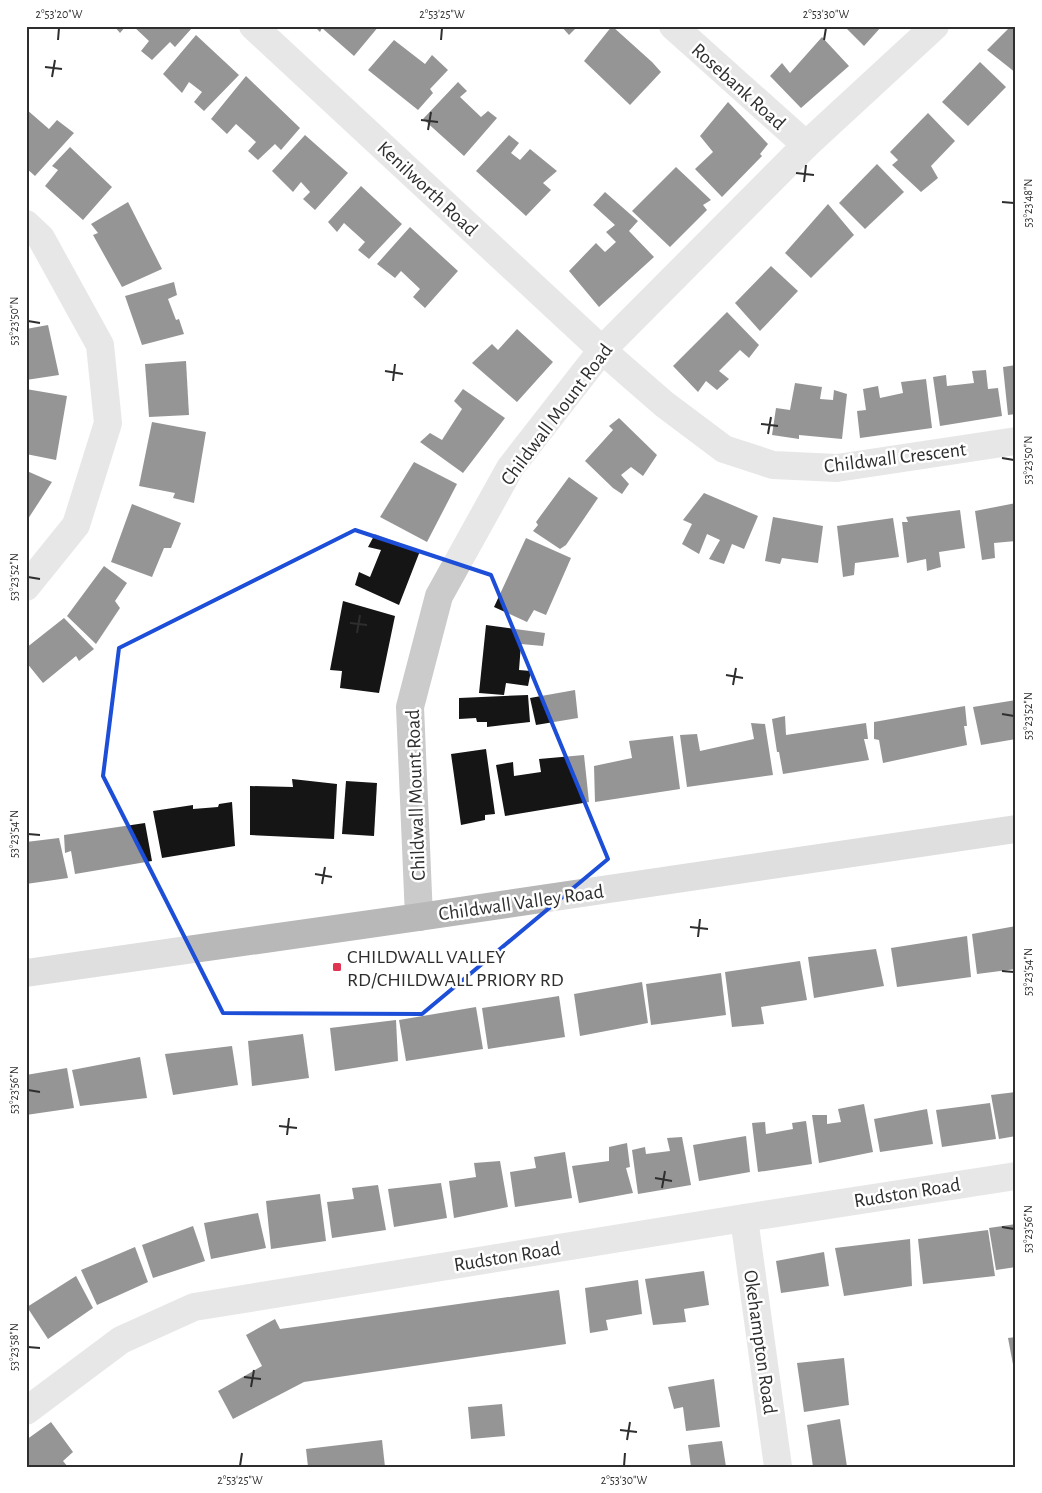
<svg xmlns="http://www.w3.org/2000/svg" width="1042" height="1493" viewBox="0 0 1042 1493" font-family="'Alegreya Sans',sans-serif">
	<rect width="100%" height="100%" fill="#fff"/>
	<g fill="#151515">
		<polygon points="114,26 126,26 120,33"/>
		<polygon points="133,26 190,26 192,28 175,47 170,42 152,60 141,51 149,41"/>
		<polygon points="314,26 379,26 354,56 322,28 320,32"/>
		<polygon points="561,26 578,26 569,35"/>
		<polygon points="612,26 652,62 661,72 630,105 584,61"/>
		<polygon points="844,26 882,26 864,46"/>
		<polygon points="1011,26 1016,26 1016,73 987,50"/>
		<polygon points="196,35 239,75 204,111 194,102 202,92 189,82 182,93 163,74"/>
		<polygon points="822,37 849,66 801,108 770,76 782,63 790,73"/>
		<polygon points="394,40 425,64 432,55 448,70 430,89 433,93 418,110 368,70"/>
		<polygon points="980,62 1006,87 968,126 942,102"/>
		<polygon points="246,76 300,128 281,150 275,144 258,160 248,151 256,142 236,124 227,134 211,119"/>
		<polygon points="458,82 467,91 460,97 481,117 488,111 497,118 464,156 423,119"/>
		<polygon points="728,102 768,144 760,154 762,156 722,197 695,169 713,152 700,136"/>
		<polygon points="26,109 49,129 57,120 74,133 35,176 26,168"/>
		<polygon points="928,113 955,141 931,166 938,178 921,192 892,165 898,160 890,152"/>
		<polygon points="305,135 348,173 315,210 303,199 310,192 301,182 293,192 272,171"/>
		<polygon points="509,135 519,143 511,153 520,160 530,149 557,171 543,183 551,190 526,216 476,171"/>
		<polygon points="70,147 112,187 83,220 45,186 58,170 52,166"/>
		<polygon points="877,164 904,192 865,229 839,203"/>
		<polygon points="676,167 711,200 703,205 707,210 670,247 632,211"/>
		<polygon points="361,186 402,224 369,259 358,250 365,242 344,223 337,232 328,222"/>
		<polygon points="605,192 638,221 629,231 654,257 599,307 569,271 596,243 605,252 616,242 606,232 615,225 593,205"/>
		<polygon points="128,202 162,269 122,287 93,235 98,233 91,224"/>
		<polygon points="828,204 854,235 811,278 785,253"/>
		<polygon points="410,227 458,271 425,308 413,297 420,289 401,271 395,278 377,264"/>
		<polygon points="771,266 798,291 760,331 735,303"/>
		<polygon points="174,282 177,295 168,299 176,320 179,319 184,334 142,345 125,296"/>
		<polygon points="727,312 759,345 749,358 740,350 719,371 729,379 717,390 706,381 698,392 673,366"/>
		<polygon points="48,325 59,375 26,380 26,329"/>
		<polygon points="517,329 553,362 517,402 472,363 492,344 498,350"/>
		<polygon points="186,361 189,415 149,417 145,364"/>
		<polygon points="1016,365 1016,414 1008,415 1003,367"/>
		<polygon points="986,370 988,389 998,388 1002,416 940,426 933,377 946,375 947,386 974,383 972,371"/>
		<polygon points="926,379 932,428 860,438 857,411 866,410 863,389 878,386 880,398 903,393 901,382"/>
		<polygon points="795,383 822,387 820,399 833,400 834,390 847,394 842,439 799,435 799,439 772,435 776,408 790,410"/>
		<polygon points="26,389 67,396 56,460 26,454"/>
		<polygon points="463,389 505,418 463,473 420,442 430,433 442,440 462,409 454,401"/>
		<polygon points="619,418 657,455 643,476 631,467 621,475 629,484 622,494 613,488 585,461 613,430 609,426"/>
		<polygon points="152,422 206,432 194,503 173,498 175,493 139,486"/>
		<polygon points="414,462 457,484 427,542 380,517"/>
		<polygon points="27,471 52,482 26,522 26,473"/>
		<polygon points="569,477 598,498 566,545 560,549 533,531 538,525 536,522"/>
		<polygon points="704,493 758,516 744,549 732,544 724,564 709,559 720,540 707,534 699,554 682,544 692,524 683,520"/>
		<polygon points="1016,503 1016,541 994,543 995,558 982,560 975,511"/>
		<polygon points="132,504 181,523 171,548 164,548 152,577 111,562"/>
		<polygon points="960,510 965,548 939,552 941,567 927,571 926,559 907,563 902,522 908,522 906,517"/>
		<polygon points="773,517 823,526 818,563 782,558 780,564 765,561"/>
		<polygon points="893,518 899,557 855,563 854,575 843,577 837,526"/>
		<polygon points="375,534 420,551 399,605 355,585 359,572 370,577 381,550 368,547"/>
		<polygon points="526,538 571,558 546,615 534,610 527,622 494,607"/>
		<polygon points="104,566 127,583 115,601 120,608 96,644 67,616"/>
		<polygon points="343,601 395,616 379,693 340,688 342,671 330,670"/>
		<polygon points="64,618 94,649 79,661 76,656 43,683 26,662 26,648"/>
		<polygon points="486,625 545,633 543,646 521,644 519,670 531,671 528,686 506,683 504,695 479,693"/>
		<polygon points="575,690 578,718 536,725 530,698"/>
		<polygon points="528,695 530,722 487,727 487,722 477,722 476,718 459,719 459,698"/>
		<polygon points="1016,700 1016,739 981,745 973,707"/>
		<polygon points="965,706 967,726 964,726 967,745 883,763 879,740 874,739 874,722"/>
		<polygon points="785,716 786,735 866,723 868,739 864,739 869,760 783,774 779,752 777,752 772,719"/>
		<polygon points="751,723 765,724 773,775 687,787 680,735 697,734 700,751 754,739"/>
		<polygon points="673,736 680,789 595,802 594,766 632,758 629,741"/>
		<polygon points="486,749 495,814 485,815 485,820 461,825 451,754"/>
		<polygon points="584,755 589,802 505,816 496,765 513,762 514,776 541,772 539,759"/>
		<polygon points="292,779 337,784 334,839 250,835 250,786 293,787"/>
		<polygon points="346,781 377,783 374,836 342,834"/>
		<polygon points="232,802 235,846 162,858 153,811 193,805 193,809 218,807 219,804"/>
		<polygon points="145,823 152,861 75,874 71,851 65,853 64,835"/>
		<polygon points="59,838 68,878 26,884 26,842"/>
		<polygon points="1016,926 1016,969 977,974 972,934"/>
		<polygon points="967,936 971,977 897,987 891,948"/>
		<polygon points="876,949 884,986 814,998 808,957"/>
		<polygon points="800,961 807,1000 761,1007 764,1024 732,1027 725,972"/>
		<polygon points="721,973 726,1015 651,1025 646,984"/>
		<polygon points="642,982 648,1023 580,1036 574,994"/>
		<polygon points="559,996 565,1037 488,1049 482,1008"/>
		<polygon points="476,1007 483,1049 406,1061 399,1020"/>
		<polygon points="396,1020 398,1061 335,1071 330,1028"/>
		<polygon points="303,1034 309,1078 252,1086 248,1041"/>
		<polygon points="232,1046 238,1085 173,1095 165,1054"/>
		<polygon points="140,1057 147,1098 80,1106 72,1070"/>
		<polygon points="67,1068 74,1108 26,1115 26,1075"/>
		<polygon points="1016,1092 1016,1136 999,1139 991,1095"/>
		<polygon points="990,1103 996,1139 942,1147 936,1110"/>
		<polygon points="864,1104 873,1152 819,1163 812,1115 827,1115 827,1124 841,1122 838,1109"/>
		<polygon points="927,1109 933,1144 880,1152 874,1119"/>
		<polygon points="806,1121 812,1164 758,1172 752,1123 765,1122 766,1134 793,1129 792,1123"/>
		<polygon points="746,1136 750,1172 699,1181 693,1145"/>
		<polygon points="682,1137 691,1185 638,1194 632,1150 645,1147 646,1154 670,1151 667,1138"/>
		<polygon points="627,1143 630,1167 626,1168 633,1193 579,1203 572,1166 609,1161 609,1147"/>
		<polygon points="565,1152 572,1198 515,1207 510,1172 536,1168 534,1157"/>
		<polygon points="500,1161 508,1207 454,1218 449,1181 476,1177 474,1163"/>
		<polygon points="441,1183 447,1218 394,1227 388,1189"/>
		<polygon points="378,1185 386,1230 332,1238 327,1202 354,1199 352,1188"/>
		<polygon points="320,1194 326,1241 271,1249 266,1201"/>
		<polygon points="258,1213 266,1248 211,1259 204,1223"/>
		<polygon points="1016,1224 1016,1267 996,1270 989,1228"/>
		<polygon points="193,1226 205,1261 153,1278 142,1245"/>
		<polygon points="988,1230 995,1276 923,1284 918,1239"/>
		<polygon points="910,1239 912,1286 844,1296 835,1248"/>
		<polygon points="135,1247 148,1282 97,1305 81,1270"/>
		<polygon points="824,1252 829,1286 781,1293 776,1261"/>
		<polygon points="704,1271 709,1305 684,1309 686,1322 653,1325 645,1279"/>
		<polygon points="76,1276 93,1308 48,1339 27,1307"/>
		<polygon points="638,1280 642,1314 606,1320 608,1330 590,1333 585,1288"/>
		<polygon points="559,1290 566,1344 304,1382 233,1419 218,1391 262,1366 246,1335 275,1319 280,1329"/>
		<polygon points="1016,1337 1016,1375 1015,1375 1008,1338"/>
		<polygon points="844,1358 849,1405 804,1412 797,1363"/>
		<polygon points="714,1379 720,1427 686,1431 683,1407 674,1409 668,1387"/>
		<polygon points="502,1404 505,1436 471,1439 468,1407"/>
		<polygon points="840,1419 847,1467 813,1467 807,1425"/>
		<polygon points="51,1422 73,1452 63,1461 68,1467 26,1467 26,1440"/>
		<polygon points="382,1440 385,1467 308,1467 306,1449"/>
		<polygon points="722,1441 726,1467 691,1467 688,1445"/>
	</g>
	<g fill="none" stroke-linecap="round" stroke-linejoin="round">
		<g stroke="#cbcbcb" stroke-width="28">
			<polyline points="253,26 602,350 664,404 724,449 773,465 837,468 1016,441"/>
			<polyline points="673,26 806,145"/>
			<polyline points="26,224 41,238 100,345 108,423 76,525 26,587"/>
			<polyline points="419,917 410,707 439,596 510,468 602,350 806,145 935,26"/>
			<polyline points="744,1218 778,1467"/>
			<polyline points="26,1411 121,1340 194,1307 744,1218 1016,1176"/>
		</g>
		<polyline stroke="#b8b8b8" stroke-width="28" points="26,973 419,917 1016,829"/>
	</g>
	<path d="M0 0H1042V1493H0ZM355,530L491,575L608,859L422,1014L223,1013L103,776L119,648Z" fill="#fff" fill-opacity=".55" fill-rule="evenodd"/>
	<path fill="none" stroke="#1d4ed8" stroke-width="4" stroke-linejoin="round" d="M355,530L491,575L608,859L422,1014L223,1013L103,776L119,648Z"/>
	<path fill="none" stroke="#2e2e2e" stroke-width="2" d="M58,40L59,28M441,40L442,28M824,40L826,28M45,67L62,69M52,77L55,60M421,120L438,122M428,130L431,112M796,173L814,175M804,182L806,165M1002,202L1014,203M28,321L40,323M385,371L403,374M393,381L395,364M761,424L778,426M768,434L771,417M1002,458L1014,460M28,577L40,579M350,623L367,625M357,633L360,615M726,675L743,678M733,685L736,668M1002,714L1014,716M28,834L40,835M315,874L332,877M322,884L325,867M690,927L708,929M698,937L700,919M1002,971L1014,972M28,1090L40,1092M279,1126L297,1128M287,1135L289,1118M655,1178L672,1181M662,1188L665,1171M1002,1227L1014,1229M28,1347L40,1348M244,1377L261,1379M251,1387L254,1370M620,1430L637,1432M627,1440L630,1422M240,1466L242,1453M624,1466L625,1453"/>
	<rect fill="#e03552" stroke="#fff" stroke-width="2" x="332" y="962" width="10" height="10" rx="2.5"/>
	<g text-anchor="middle" stroke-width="5" stroke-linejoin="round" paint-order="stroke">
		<g font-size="20" fill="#2e2e2e" stroke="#fff">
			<text transform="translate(739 86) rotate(42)" y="7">Rosebank Road</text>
			<text transform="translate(428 188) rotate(43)" y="7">Kenilworth Road</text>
			<text transform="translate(556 414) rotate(-53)" y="7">Childwall Mount Road</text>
			<text transform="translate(895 457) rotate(-7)" y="7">Childwall Crescent</text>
			<text transform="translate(415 795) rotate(-92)" y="7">Childwall Mount Road</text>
			<text transform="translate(521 902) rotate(-8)" y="7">Childwall Valley Road</text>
			<text transform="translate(907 1192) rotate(-9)" y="7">Rudston Road</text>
			<text transform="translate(507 1256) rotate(-9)" y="7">Rudston Road</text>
			<text transform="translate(761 1342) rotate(82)" y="7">Okehampton Road</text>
		</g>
		<g font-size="20" fill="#2e2e2e" stroke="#fff" text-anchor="start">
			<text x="347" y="963">CHILDWALL VALLEY<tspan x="347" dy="23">RD/CHILDWALL PRIORY RD</tspan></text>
		</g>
	</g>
	<rect width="1042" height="1493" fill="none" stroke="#ffffff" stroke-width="55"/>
	<rect x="28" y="28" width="986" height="1438" fill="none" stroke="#2e2e2e" stroke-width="2"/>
	<g font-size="12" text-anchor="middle" fill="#2e2e2e">
		<text x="59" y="18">2°53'20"W</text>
		<text x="442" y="18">2°53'25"W</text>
		<text x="826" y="18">2°53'30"W</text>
		<text transform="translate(1028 203) rotate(-90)" y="4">53°23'48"N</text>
		<text transform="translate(14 321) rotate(-90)" y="4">53°23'50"N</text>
		<text transform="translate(1028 460) rotate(-90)" y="4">53°23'50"N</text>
		<text transform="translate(14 577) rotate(-90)" y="4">53°23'52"N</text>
		<text transform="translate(1028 716) rotate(-90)" y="4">53°23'52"N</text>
		<text transform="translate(14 834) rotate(-90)" y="4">53°23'54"N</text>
		<text transform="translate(1028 972) rotate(-90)" y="4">53°23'54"N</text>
		<text transform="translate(14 1090) rotate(-90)" y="4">53°23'56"N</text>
		<text transform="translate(1028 1229) rotate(-90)" y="4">53°23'56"N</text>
		<text transform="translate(14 1347) rotate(-90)" y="4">53°23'58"N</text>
		<text x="240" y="1484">2°53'25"W</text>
		<text x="624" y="1484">2°53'30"W</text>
	</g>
</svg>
